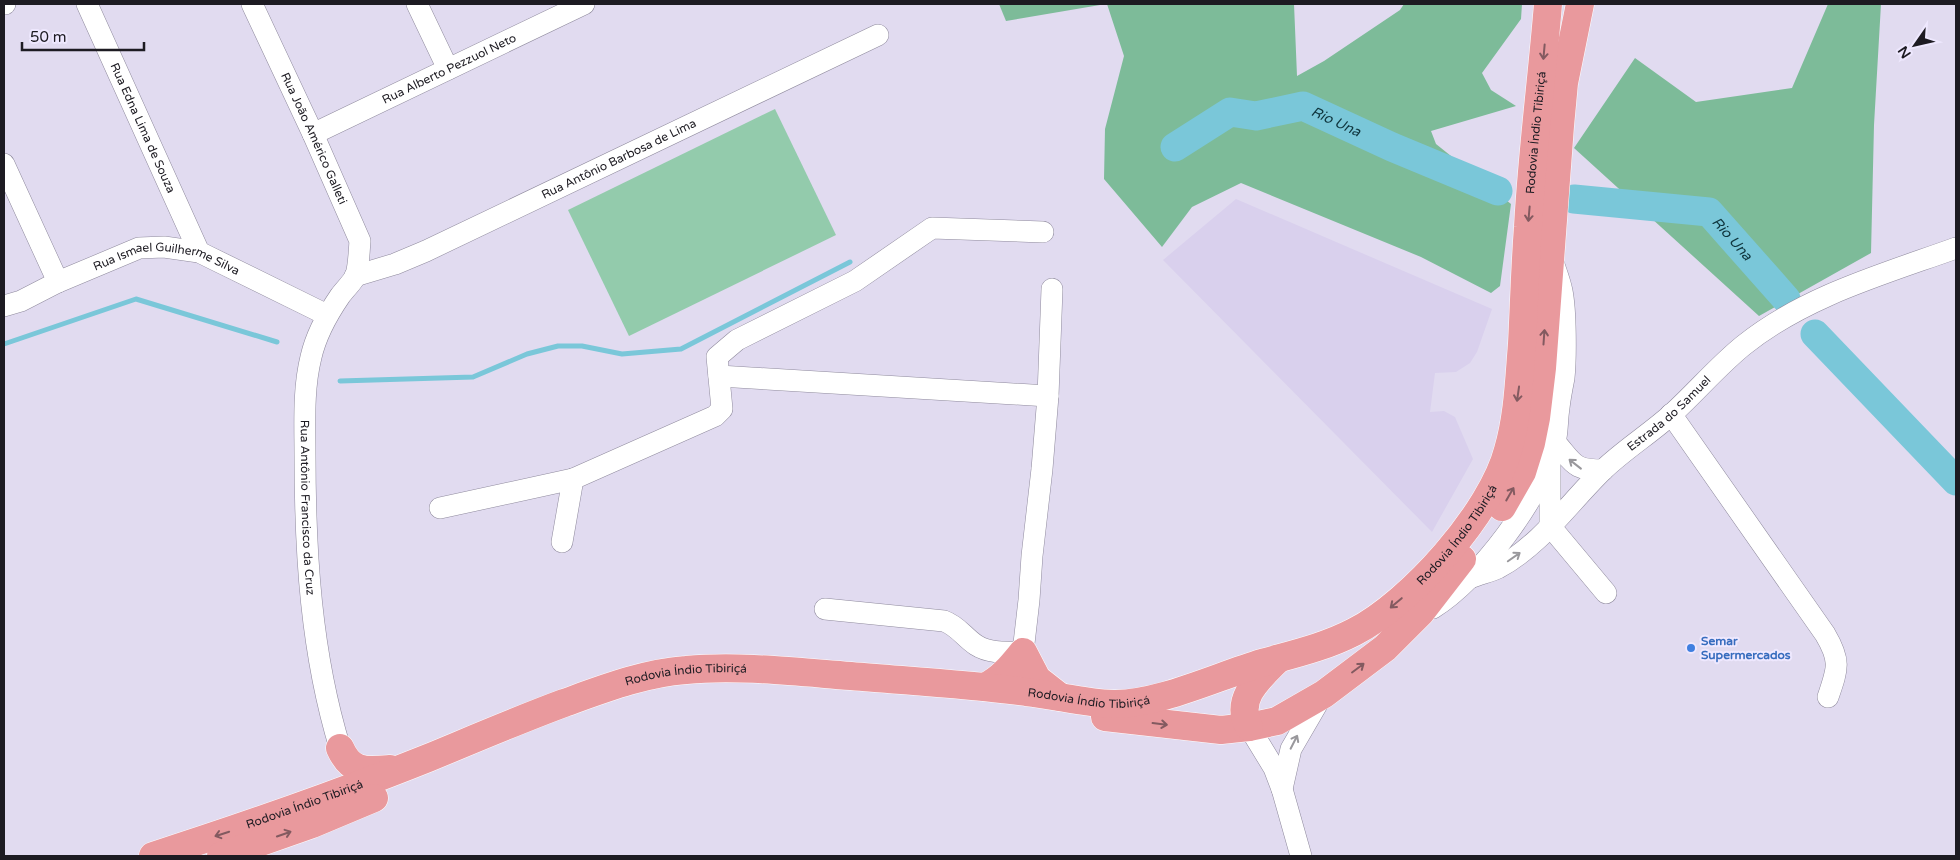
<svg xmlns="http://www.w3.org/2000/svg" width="1960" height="860" viewBox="0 0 1960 860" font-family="'Varela Round',sans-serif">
	<rect width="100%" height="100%" fill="#e1dbf0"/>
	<polygon fill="#d9d0ed" points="1236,199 1492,309 1477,352 1470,363 1456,372 1435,373 1430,412 1444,411 1455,417 1473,459 1432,532 1163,260"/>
	<polygon fill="#93cbac" points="775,109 836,235 629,336 568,210"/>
	<g fill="#7dbb99">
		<polygon points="999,4 1106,4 1006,21"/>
		<polygon points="1107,4 1294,4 1297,76 1324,61 1400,10 1404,4 1522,4 1521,19 1482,73 1491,90 1516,106 1431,131 1436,144 1511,204 1500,286 1491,293 1421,257 1241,183 1192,207 1162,247 1104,179 1105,129 1124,56"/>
		<polygon points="1828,4 1881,4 1874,125 1871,253 1759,316 1574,148 1635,58 1696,102 1792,88"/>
	</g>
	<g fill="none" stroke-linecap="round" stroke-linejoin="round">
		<g stroke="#7ac7d9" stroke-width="5">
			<polyline points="4,344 136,299 277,342"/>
			<polyline points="340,381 473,377 527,354 558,346 582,346 622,354 681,349 850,262"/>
		</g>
		<g stroke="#7ac7d9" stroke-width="29">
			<path id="s1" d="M1175,147L1230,112L1256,116L1303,106L1392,147L1498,191"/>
			<path id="s2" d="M1574,199L1709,212L1786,299"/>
			<polyline points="1815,334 1956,481"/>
		</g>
		<defs>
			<g id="minor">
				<polyline points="4,4 5,4"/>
				<path id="s3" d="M87,4L199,252"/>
				<path id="s4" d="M252,4L313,134L360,241C359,252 359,264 356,275C353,282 345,289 340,296C327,315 316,335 311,357C303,389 305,423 305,455C305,554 311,653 340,748"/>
				<polyline points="417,4 448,69"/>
				<path id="s5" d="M313,134L584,4"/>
				<polyline points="4,164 58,282"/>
				<path id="s6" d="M355,276L395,264L426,251L878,35"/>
				<path id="s7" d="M4,306L21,301L58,282L139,248L164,247L199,252L327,315"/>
				<polyline points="719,376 1048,396"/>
				<path d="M1671,414L1825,634C1841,661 1838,668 1828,697"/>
				<path d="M1555,442C1574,463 1572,470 1603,470"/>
				<polyline points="1550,465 1550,526 1606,593"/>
				<polyline points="440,508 573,479"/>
				<polyline points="562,542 573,479 715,416 722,409 717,357 737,340 855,281 932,228 1043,232"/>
				<path id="s8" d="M1470,578C1479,574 1490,572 1498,568C1541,545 1569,503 1603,470C1625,449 1651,433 1673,413C1697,391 1719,365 1744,345C1805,296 1884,274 1956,248"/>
				<path d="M1433,608C1479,580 1542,496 1555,442C1558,432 1557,419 1559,408C1560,398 1562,388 1564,378C1566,358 1566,311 1562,291C1560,281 1556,271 1553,262"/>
				<path d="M825,609L944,621C958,626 964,637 976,645C990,654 1007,652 1023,652L1029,600L1032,556L1042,469L1048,396L1052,289"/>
				<polyline points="1249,727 1274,768 1282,789 1301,856"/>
				<polyline points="1282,789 1291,749 1323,694"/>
			</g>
			<g id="highway">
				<polyline points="1502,507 1522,472 1531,443 1536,418 1542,368 1560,126 1564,83 1580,4"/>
				<path d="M985,687C1001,679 1011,667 1023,652L1037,679L1060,697"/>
				<polyline points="1105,717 1221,730 1249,727 1277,721 1324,694 1385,648 1421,612 1462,559"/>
				<path d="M1249,727C1234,699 1259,678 1278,659"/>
				<path d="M340,748C351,773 365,771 390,769"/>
				<path id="s9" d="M153,856C246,826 338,794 428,758C474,739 518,720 564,703C603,689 644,673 686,670C738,665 798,672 851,676C909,681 968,684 1026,692C1055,695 1084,703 1113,704C1158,705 1218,676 1262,663C1294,654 1325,647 1354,632C1411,603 1492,512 1508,450C1518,416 1519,379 1522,344C1524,305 1525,266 1528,227C1532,152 1542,78 1548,4"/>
				<polyline points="221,856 312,824 374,798"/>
			</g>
		</defs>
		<use href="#minor" stroke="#8f8a9d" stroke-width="22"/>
		<use href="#highway" stroke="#fff" stroke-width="29"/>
		<use href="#minor" stroke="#fff" stroke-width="21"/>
		<use href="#highway" stroke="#e9999d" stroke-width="28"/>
	</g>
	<defs><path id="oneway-shaft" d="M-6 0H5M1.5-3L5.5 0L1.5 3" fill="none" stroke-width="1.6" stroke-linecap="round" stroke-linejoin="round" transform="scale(1.25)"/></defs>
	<g stroke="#835a60">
		<use href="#oneway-shaft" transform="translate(1544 52) rotate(95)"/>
		<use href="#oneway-shaft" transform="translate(1529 214) rotate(95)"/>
		<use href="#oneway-shaft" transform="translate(1544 337) rotate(-86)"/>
		<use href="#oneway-shaft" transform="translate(1518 394) rotate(98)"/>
		<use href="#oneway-shaft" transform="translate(1510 494) rotate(-60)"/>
		<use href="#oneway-shaft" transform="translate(1396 603) rotate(140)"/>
		<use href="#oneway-shaft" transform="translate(1358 668) rotate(-37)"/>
		<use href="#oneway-shaft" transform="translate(1160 724) rotate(7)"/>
		<use href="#oneway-shaft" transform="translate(222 834) rotate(162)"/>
		<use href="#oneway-shaft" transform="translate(284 834) rotate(-19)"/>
	</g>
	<g stroke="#99989c">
		<use href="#oneway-shaft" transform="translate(1575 464) rotate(-142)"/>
		<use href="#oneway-shaft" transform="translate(1514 557) rotate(-35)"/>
		<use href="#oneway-shaft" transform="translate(1294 742) rotate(-63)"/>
	</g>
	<circle fill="#3f7fe0" stroke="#eee8fe" stroke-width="2" cx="1691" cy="648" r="5"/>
	<g text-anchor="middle" stroke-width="4" stroke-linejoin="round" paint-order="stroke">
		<g font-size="12" fill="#1d1b22" stroke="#eee8fe">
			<text dy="4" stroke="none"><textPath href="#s5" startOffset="151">Rua Alberto Pezzuol Neto</textPath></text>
			<text dy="4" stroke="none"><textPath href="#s3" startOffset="136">Rua Edna Lima de Souza</textPath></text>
			<text dy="4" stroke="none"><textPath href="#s9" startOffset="1809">Rodovia Índio Tibiriçá</textPath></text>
			<text dy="4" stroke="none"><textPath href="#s4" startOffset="148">Rua João Américo Galleti</textPath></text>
			<text dy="4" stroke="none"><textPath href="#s6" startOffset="289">Rua Antônio Barbosa de Lima</textPath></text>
			<text dy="4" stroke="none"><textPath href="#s7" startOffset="175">Rua Ismael Guilherme Silva</textPath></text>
			<text dy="4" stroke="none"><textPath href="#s8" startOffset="261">Estrada do Samuel</textPath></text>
			<text dy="4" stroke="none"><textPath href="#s4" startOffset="540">Rua Antônio Francisco da Cruz</textPath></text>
			<text dy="4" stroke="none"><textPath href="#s9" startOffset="1390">Rodovia Índio Tibiriçá</textPath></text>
			<text dy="4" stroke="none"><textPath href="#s9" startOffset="565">Rodovia Índio Tibiriçá</textPath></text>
			<text dy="4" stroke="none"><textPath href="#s9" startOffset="970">Rodovia Índio Tibiriçá</textPath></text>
			<text dy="4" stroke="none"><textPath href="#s9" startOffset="160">Rodovia Índio Tibiriçá</textPath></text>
		</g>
		<g font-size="12" font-weight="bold" fill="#366cbe" stroke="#eee8fe" text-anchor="start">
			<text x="1701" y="645">Semar<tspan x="1701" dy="14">Supermercados</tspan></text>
		</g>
		<g font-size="14" font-style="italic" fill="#0f353d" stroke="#eee8fe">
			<text dy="5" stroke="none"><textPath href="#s1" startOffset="176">Rio Una</textPath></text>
			<text dy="5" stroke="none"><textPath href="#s2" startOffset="171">Rio Una</textPath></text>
		</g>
	</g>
	<rect width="1960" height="860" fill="none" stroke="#1d1b22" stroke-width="10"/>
	<g transform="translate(1915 45) rotate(236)" stroke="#eee8fe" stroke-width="4" paint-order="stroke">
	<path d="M0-4L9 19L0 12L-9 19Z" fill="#1d1b22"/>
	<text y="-8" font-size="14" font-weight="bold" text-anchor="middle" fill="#1d1b22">N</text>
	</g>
	<path d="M22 42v8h122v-8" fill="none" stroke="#1d1b22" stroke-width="2.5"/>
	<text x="30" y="42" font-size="15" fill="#1d1b22" stroke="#eee8fe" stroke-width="4" paint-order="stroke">50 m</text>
</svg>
